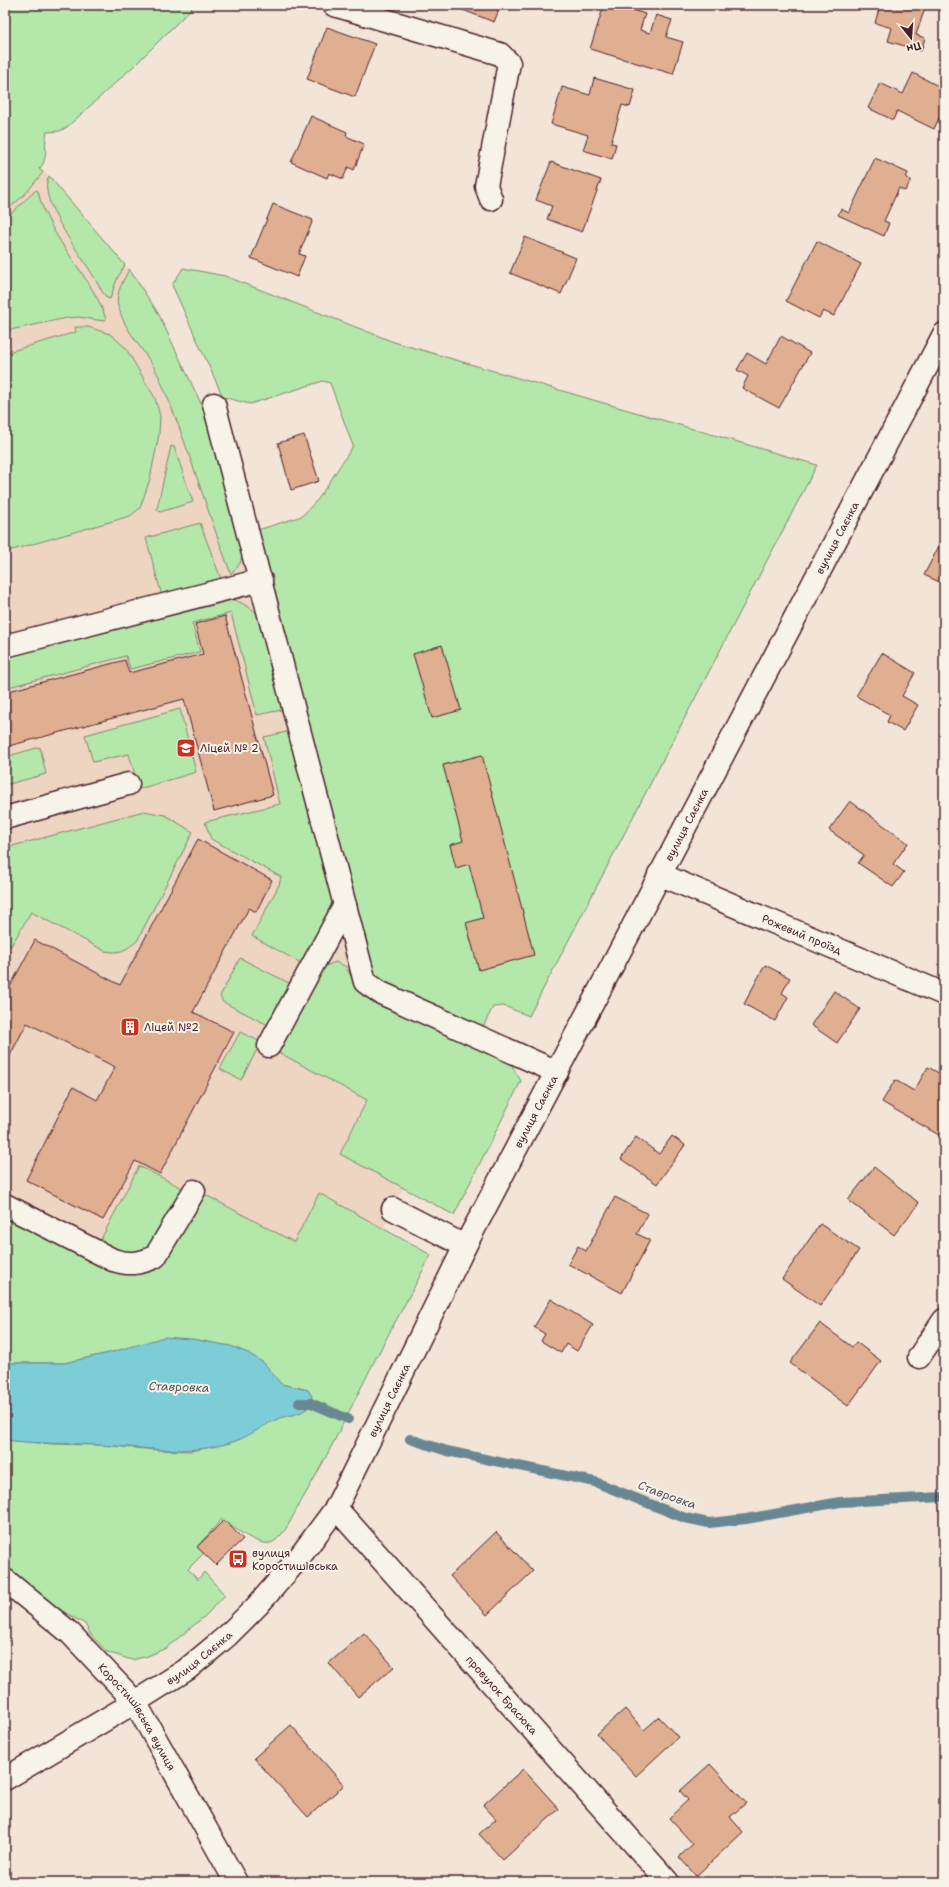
<svg xmlns="http://www.w3.org/2000/svg" width="949" height="1887" viewBox="0 0 949 1887" font-family="'Shantell Sans',sans-serif">
	<rect width="100%" height="100%" fill="#f2e5d7"/>
	<filter id="ink" filterUnits="userSpaceOnUse"><feTurbulence type="fractalNoise" baseFrequency=".025" numOctaves="2"/><feDisplacementMap in="SourceGraphic" scale="8" xChannelSelector="R" yChannelSelector="G"/><feConvolveMatrix kernelMatrix="1 2 1 2 8 2 1 2 1" color-interpolation-filters="sRGB"/></filter>
	<g filter="url(#ink)">
		<polygon fill="#edd5c2" points="30,164 49,175 136,278 158,313 205,412 238,536 495,1002 383,1229 5,1339 5,177"/>
		<g fill="#b4e8aa" stroke="#7f846a">
			<path d="M5,5H195L136,64L67,127L60,131L47,132C43,146 50,158 39,169L43,172L27,192L5,212Z"/>
			<path d="M49,176L125,265L117,279L110,299L107,298C100,290 97,281 91,272C79,252 36,198 49,176Z"/>
			<path d="M36,190L38,191C48,239 92,275 106,319L104,321L78,317L67,318L5,331V219Z"/>
			<path d="M183,268L225,276L394,342L817,465L529,1016L504,1006L493,1007L483,1027C458,1016 388,994 373,973L258,530L302,516L319,498L353,446L330,383L323,381L250,404L223,397L172,285Z"/>
			<path d="M129,269L158,313L205,412L242,550C243,561 239,566 231,574C206,509 187,441 159,377C148,353 125,333 118,306C115,293 124,280 129,269Z"/>
			<polygon points="75,327 88,327 110,334 125,347 155,398 160,416 159,434 150,479 140,508 130,516 5,552 5,353 76,332"/>
			<polygon points="171,446 174,447 193,502 160,512 157,509"/>
			<polygon points="200,523 221,579 162,596 146,538"/>
			<path d="M227,598C240,601 248,606 258,614L286,709L257,715L231,613L192,623L200,652L130,669L126,656L5,688V654Z"/>
			<polygon points="180,709 196,772 139,789 129,754 93,762 85,735"/>
			<polygon points="291,731 333,897 331,906 301,963 252,936 279,885 281,877 211,839 205,822 280,804 264,737"/>
			<polygon points="40,747 46,774 5,785 5,757"/>
			<path d="M144,811L165,815L193,832L137,941C126,950 120,954 105,951L31,912L11,946L5,943V848Z"/>
			<polygon points="240,958 291,984 270,1026 223,1002 220,996"/>
			<polygon points="335,962 345,966 363,996 372,1001 503,1056 509,1061 521,1081 454,1215 340,1154 367,1100 276,1051 322,968"/>
			<polygon points="240,1032 261,1042 241,1080 220,1069"/>
			<path d="M139,1166L184,1189L147,1249C130,1257 115,1249 99,1243Z"/>
			<path d="M202,1193L294,1242L319,1193L431,1255C413,1290 393,1325 375,1360C350,1409 327,1458 299,1505C292,1517 285,1535 273,1542C261,1549 231,1526 222,1519L197,1547L204,1553L188,1569L198,1580L204,1572L225,1595L205,1616L166,1648L148,1656L132,1660L107,1652L91,1635L85,1624L59,1609L5,1567V1440L52,1444L100,1445L157,1450L191,1451L230,1443L276,1419L307,1409L308,1390L281,1384L204,1341L164,1338L109,1353L64,1363H5V1216L113,1270C160,1290 186,1225 202,1193Z"/>
		</g>
		<path fill="#7dcdd8" stroke="#698793" d="M164,1337L192,1339L231,1346L248,1353L264,1363L281,1384L308,1390L312,1396C309,1417 291,1413 275,1420C260,1427 246,1439 229,1443C186,1456 143,1447 99,1445C68,1443 36,1444 5,1440V1363H64L109,1353Z"/>
		<g fill="none" stroke-linecap="round" stroke-linejoin="round">
			<g stroke="#698793" stroke-width="10">
				<polyline points="299,1403 311,1403 348,1419"/>
				<polyline points="410,1439 447,1451 595,1482 685,1518 709,1523 746,1519 840,1502 944,1497"/>
			</g>
		</g>
		<g fill="#e0af92" stroke="#4a1f2b">
			<polygon points="450,5 501,5 494,22"/>
			<polygon points="604,5 617,5 645,14 640,30 650,33 656,15 672,20 666,37 683,42 673,74 590,49"/>
			<polygon points="868,5 926,5 916,35 925,38 921,51 888,41 892,28 875,23 879,9"/>
			<polygon points="327,27 375,44 355,97 307,79"/>
			<polygon points="913,73 944,89 944,107 934,129 897,111 893,120 868,108 880,83 903,94"/>
			<polygon points="594,78 635,90 630,107 622,105 611,143 616,144 612,159 583,150 588,135 551,124 562,87 590,95"/>
			<polygon points="311,116 347,132 346,136 364,144 354,170 348,167 343,179 329,173 327,178 291,162"/>
			<polygon points="875,158 908,173 906,178 911,180 905,191 899,188 884,221 889,223 884,236 838,215 841,209 849,213"/>
			<polygon points="551,162 601,180 582,232 547,219 552,206 536,200"/>
			<polygon points="273,204 313,220 299,254 305,256 297,277 251,258"/>
			<polygon points="525,237 576,258 561,294 510,273"/>
			<polygon points="817,241 861,264 834,316 823,311 819,318 786,301"/>
			<polygon points="781,336 810,353 779,408 742,388 748,376 737,370 747,353 766,364"/>
			<polygon points="304,435 319,481 291,490 278,443"/>
			<polygon points="940,544 944,546 944,584 924,575"/>
			<polygon points="225,616 273,795 214,811 184,699 5,747 5,692 125,660 129,673 203,654 195,624"/>
			<polygon points="442,645 461,710 432,718 413,654"/>
			<polygon points="882,653 915,673 902,696 918,705 903,731 887,722 890,715 856,696"/>
			<polygon points="482,755 534,955 479,970 466,923 483,918 469,864 456,868 450,845 463,841 443,765"/>
			<polygon points="850,801 908,843 893,864 904,872 893,887 858,863 864,855 829,830"/>
			<polygon points="198,839 272,880 256,912 249,908 193,1012 234,1032 160,1174 135,1161 103,1220 26,1180 73,1087 97,1100 115,1067 27,1023 5,1065 5,996 35,940 120,985"/>
			<polygon points="765,965 790,978 782,993 788,997 775,1021 744,1004"/>
			<polygon points="834,991 860,1009 837,1043 811,1025"/>
			<polygon points="928,1067 944,1076 944,1138 882,1102 895,1080 914,1091"/>
			<polygon points="672,1136 685,1145 657,1184 621,1159 636,1137 659,1154"/>
			<polygon points="874,1167 919,1203 894,1235 848,1200"/>
			<polygon points="615,1197 648,1214 637,1234 650,1240 622,1293 568,1264 578,1246 586,1251"/>
			<polygon points="820,1224 859,1250 820,1306 782,1279"/>
			<polygon points="551,1299 593,1325 577,1351 566,1344 561,1353 541,1341 545,1334 534,1327"/>
			<polygon points="820,1323 852,1347 856,1342 881,1361 848,1406 790,1363"/>
			<polygon points="224,1520 243,1539 216,1565 197,1547"/>
			<polygon points="496,1532 533,1571 487,1615 450,1576"/>
			<polygon points="364,1633 394,1667 358,1697 329,1663"/>
			<polygon points="625,1709 644,1730 659,1717 678,1737 636,1776 597,1734"/>
			<polygon points="291,1725 344,1785 308,1817 254,1758"/>
			<polygon points="710,1764 746,1803 730,1817 743,1832 696,1876 679,1857 693,1844 669,1818 688,1800 680,1791"/>
			<polygon points="523,1769 559,1809 503,1860 479,1834 496,1819 483,1805"/>
		</g>
		<g fill="none" stroke-linecap="round" stroke-linejoin="round">
			<defs>
				<g id="minor">
					<polyline points="334,5 500,54 509,63 486,186 491,199"/>
					<polyline points="214,404 365,982 381,993 557,1072"/>
					<polyline points="5,646 261,580"/>
					<polyline points="5,818 128,784"/>
					<path id="s1" d="M659,874L944,994"/>
					<polyline points="269,1046 345,905"/>
					<path d="M5,1205L113,1260C129,1265 139,1264 155,1257L194,1191"/>
					<polyline points="393,1209 465,1246"/>
					<polyline points="919,1357 944,1320"/>
					<path id="s2" d="M336,1508L668,1882"/>
					<path id="s3" d="M5,1580L70,1633L135,1702L236,1882"/>
					<path id="s4" d="M5,1779L135,1702L186,1670L209,1651L227,1636L257,1606L298,1559L336,1508L465,1246L944,334"/>
				</g>
			</defs>
			<use href="#minor" stroke="#4a1f2b" stroke-width="25"/>
			<use href="#minor" stroke="#f7f3e8" stroke-width="22"/>
		</g>
	</g>
	<defs>
		<symbol id="school-square" viewBox="-11 -11 22 22"><rect x="-9" y="-9" width="18" height="18" rx="4" fill="#c8321e" stroke="#f7f3e8"/><path d="M0-5L7-2L0 1L-7-2ZM-4 1L0 2.5L4 1V4Q0 6-4 4Z" fill="#fff"/></symbol>
		<symbol id="building-square" viewBox="-11 -11 22 22"><rect x="-9" y="-9" width="18" height="18" rx="4" fill="#c8321e" stroke="#f7f3e8"/><path d="M-4-6H4V6H1V3H-1V6H-4ZM-2.5-4.3h1.7v1.8h-1.7ZM.8-4.3h1.7v1.8H.8ZM-2.5-1h1.7V.8h-1.7ZM.8-1h1.7V.8H.8Z" fill="#fff"/></symbol>
		<symbol id="bus-square" viewBox="-11 -11 22 22"><rect x="-9" y="-9" width="18" height="18" rx="4" fill="#c8321e" stroke="#f7f3e8"/><path d="M-5-6H5V4H4V6H2V4H-2V6H-4V4H-5ZM-3.5-4V0h7V-4ZM-3.5 1.2v1.5H-2V1.2ZM2 1.2v1.5H3.5V1.2Z" fill="#fff"/></symbol>
	</defs>
	<g fill-rule="evenodd">
		<use href="#school-square" x="175" y="737" width="22" height="22"/>
		<use href="#building-square" x="119" y="1016" width="22" height="22"/>
		<use href="#bus-square" x="227" y="1548" width="22" height="22"/>
	</g>
	<g text-anchor="middle" stroke-width="4" stroke-linejoin="round" paint-order="stroke">
		<g font-size="11" fill="#4a1f2b" stroke="#f7f3e8">
			<text dy="4" stroke="none"><textPath href="#s4" startOffset="1525">вулиця Саєнка</textPath></text>
			<text dy="4" stroke="none"><textPath href="#s4" startOffset="1201">вулиця Саєнка</textPath></text>
			<text dy="4" stroke="none"><textPath href="#s1" startOffset="155">Рожевий проїзд</textPath></text>
			<text dy="4" stroke="none"><textPath href="#s4" startOffset="877">вулиця Саєнка</textPath></text>
			<text dy="4" stroke="none"><textPath href="#s4" startOffset="553">вулиця Саєнка</textPath></text>
			<text dy="4" stroke="none"><textPath href="#s4" startOffset="229">вулиця Саєнка</textPath></text>
			<text dy="4" stroke="none"><textPath href="#s2" startOffset="250">провулок Брасюка</textPath></text>
			<text dy="4" stroke="none"><textPath href="#s3" startOffset="192">Коростишівська вулиця</textPath></text>
		</g>
		<g font-size="11" fill="#4a1f2b" stroke="#f7f3e8" text-anchor="start">
			<text x="200" y="752">Ліцей № 2</text>
			<text x="144" y="1031">Ліцей №2</text>
			<text x="252" y="1557">вулиця<tspan x="252" dy="13">Коростишівська</tspan></text>
		</g>
		<g font-size="12" font-style="italic" fill="#59535f" stroke="#f7f3e8">
			<text transform="translate(179 1387) rotate(2)" y="4">Ставровка</text>
			<text transform="translate(667 1495) rotate(20)" y="4">Ставровка</text>
		</g>
	</g>
	<rect width="949" height="1887" fill="none" stroke="#f7f3e8" stroke-width="20"/>
	<rect x="10" y="10" width="929" height="1867" fill="none" stroke="#4a1f2b" stroke-width="1.5" filter="url(#ink)"/>
	<g transform="translate(911 38) rotate(163)" stroke="#f7f3e8" stroke-width="3" paint-order="stroke">
	<path d="M0-3L7 15L0 10L-7 15Z" fill="#4a1f2b"/>
	<text y="-6" font-size="11" font-weight="bold" text-anchor="middle" fill="#4a1f2b">Пн</text>
	</g>
</svg>
